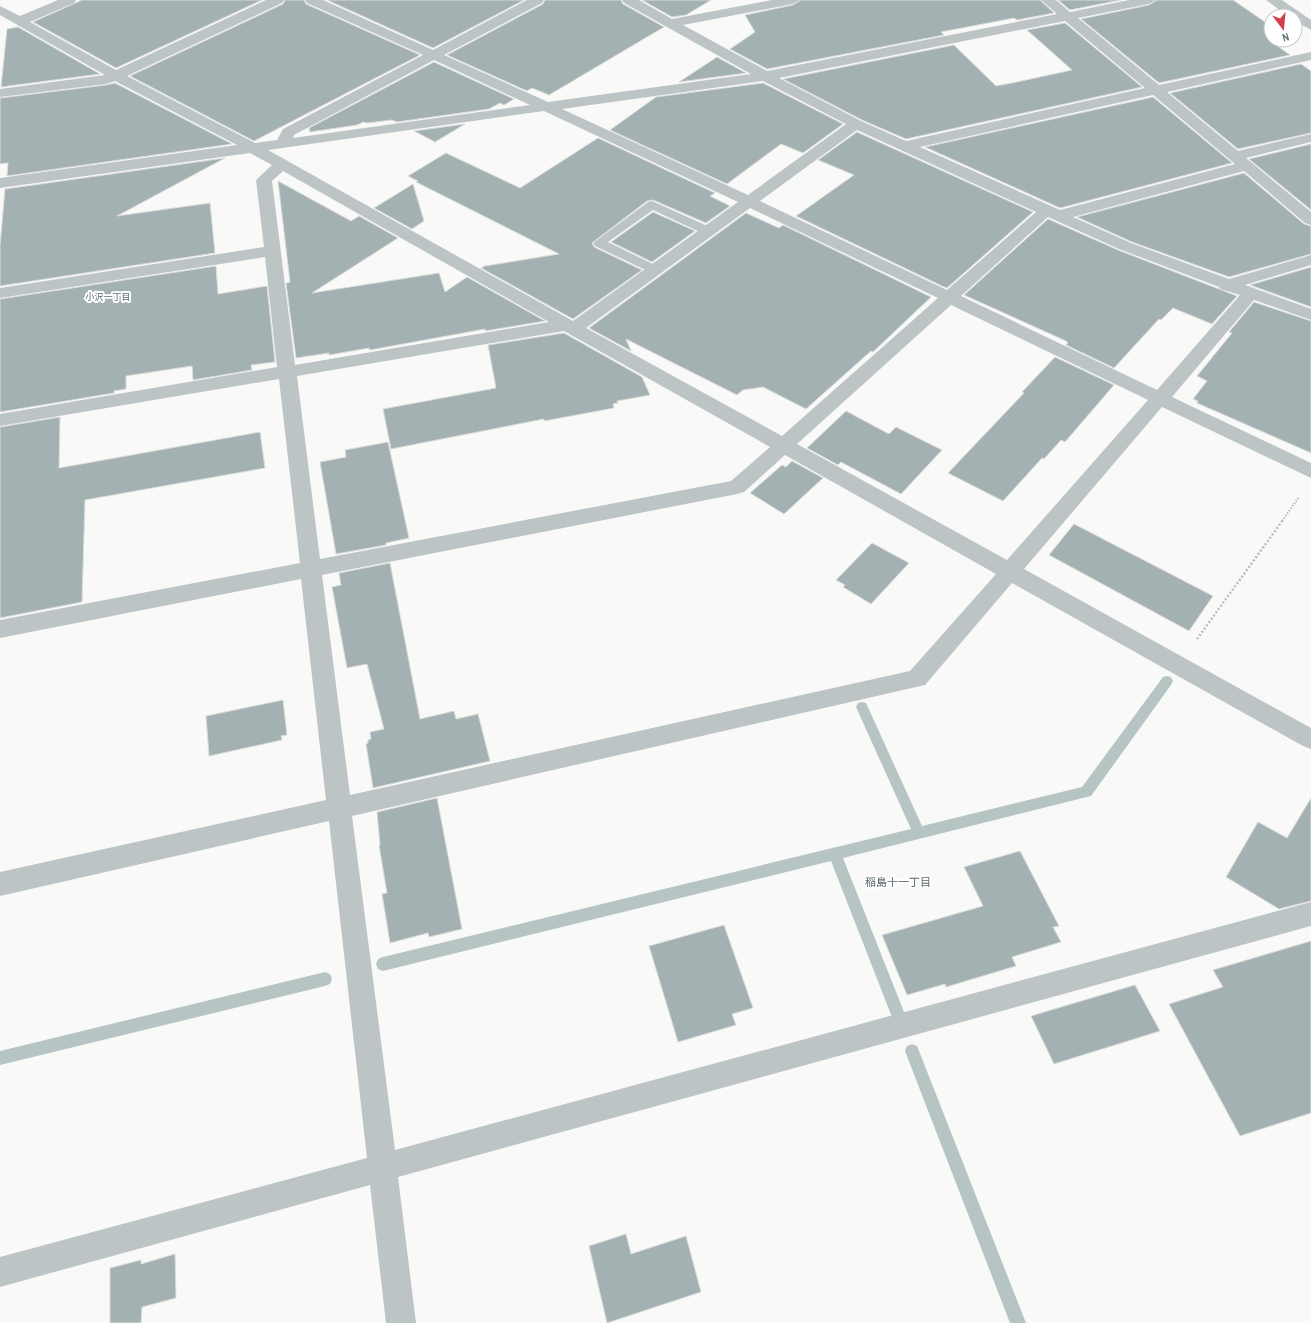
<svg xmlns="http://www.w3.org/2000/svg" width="1311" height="1323" viewBox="0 0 1311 1323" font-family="'Archivo Narrow','Noto Sans JP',sans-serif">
	<rect width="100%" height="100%" fill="#f9f9f8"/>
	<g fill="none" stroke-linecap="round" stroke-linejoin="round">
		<g fill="#b6c5c4" fill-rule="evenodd">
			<polygon points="1167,676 1171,677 1173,681 1171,685 1091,796 843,858 904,1012 902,1017 897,1019 892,1017 890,1012 831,861 383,971 378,969 376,964 378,959 383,957 911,829 856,707 858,703 862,702 866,703 922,826 1082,787 1163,677"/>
			<polygon points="325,972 330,974 332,979 330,984 325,986 0,1065 0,1051"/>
			<polygon points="912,1044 917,1046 919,1051 1026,1323 1010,1323 905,1051 907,1046"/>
		</g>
	</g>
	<g fill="#a4b1b2" stroke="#dbdbda">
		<polygon points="82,0 262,0 116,68 33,22"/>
		<polygon points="285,0 304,0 306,4 420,55 254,141 130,76 283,4"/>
		<polygon points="327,0 524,0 433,48"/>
		<polygon points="545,0 621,0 623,4 664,27 549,95 532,88 527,91 447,55 543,4"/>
		<polygon points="642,0 711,0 686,15 672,17"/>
		<polygon points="801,0 1040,0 1054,13 1017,20 1014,18 941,32 944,35 767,69 730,49 755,32 745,15 793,5"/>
		<polygon points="1058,0 1121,0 1070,10"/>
		<polygon points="1157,0 1233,0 1271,26 1271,40 1292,41 1276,45 1290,55 1159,83 1081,19 1149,5"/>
		<polygon points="1065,23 1142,87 906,139 862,120 783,79 954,45 996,86 1012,83 1072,70 1027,30"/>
		<polygon points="18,27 100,74 1,87 7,29"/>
		<polygon points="717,57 746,73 679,82"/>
		<polygon points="434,62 514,99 504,105 500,103 489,109 397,122 392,120 367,123 363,122 357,125 310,132 309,128"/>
		<polygon points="1301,64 1311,71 1311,133 1238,149 1170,93"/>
		<polygon points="115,83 232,144 7,176 8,163 0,164 0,98 106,85"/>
		<polygon points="763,83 843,124 803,153 781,144 727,184 610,130 656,97"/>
		<polygon points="1153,97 1232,163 1060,208 925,147"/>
		<polygon points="465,124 435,142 414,131"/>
		<polygon points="857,132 1033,212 947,288 942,286 796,216 854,175 818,160"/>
		<polygon points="598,138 715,193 710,196 730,206 706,223 653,200 647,201 592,243 594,247 642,270 573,319 481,268 485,266 559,254 416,182 418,181 408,176 446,153 520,188"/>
		<polygon points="1311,144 1311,210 1249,159"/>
		<polygon points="225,158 117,216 210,203 215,253 0,286 0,246 5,189"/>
		<polygon points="1244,173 1304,224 1311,226 1311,254 1229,277 1132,242 1077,217"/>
		<polygon points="278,181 351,221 359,216 398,238 312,293 439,273 445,292 467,277 545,321 485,331 485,329 370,350 369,348 329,355 329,353 296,358 286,283 290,282"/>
		<polygon points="413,184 424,221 412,229 374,208"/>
		<polygon points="653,212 695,231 652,262 611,242"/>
		<polygon points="746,213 779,228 783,225 931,297 873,352 871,351 806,409 763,387 743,390 737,395 626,339 631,351 589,328"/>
		<polygon points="1048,219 1118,250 1237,296 1212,324 1173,308 1161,320 1159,319 1114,368 1066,345 1068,343 1066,341 964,295"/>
		<polygon points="216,266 218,294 267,286 275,362 251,365 252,370 193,380 192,366 126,376 126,389 114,391 114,393 0,412 0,299"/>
		<polygon points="1311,267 1311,307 1250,285"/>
		<polygon points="1254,302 1311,321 1311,453 1197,403 1198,401 1193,399 1207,381 1197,376 1232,333 1229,332"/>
		<polygon points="564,333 642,377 650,395 617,401 618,403 613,404 614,408 544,421 544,419 391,449 383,409 496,388 488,345"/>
		<polygon points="1055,357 1114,385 1065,442 1061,440 1044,459 1042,458 1003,501 948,473 1024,393 1022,392"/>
		<polygon points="846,411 889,434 896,427 942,450 901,494 841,462 838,465 807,448"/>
		<polygon points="60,417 59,468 260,432 265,468 85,500 82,602 0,618 0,427"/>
		<polygon points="388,442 409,538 386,543 386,545 336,554 320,462 346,457 345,450"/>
		<polygon points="792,461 823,478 784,514 750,493 782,465 786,467"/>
		<polygon points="1074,524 1213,596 1189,631 1049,555"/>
		<polygon points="872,543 909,563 871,604 843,587 845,585 836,580"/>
		<polygon points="390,563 420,719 454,711 456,719 478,714 490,761 373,788 366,744 368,743 368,740 371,739 370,732 384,729 367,664 347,668 332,587 341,585 339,573"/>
		<polygon points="283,700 287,735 281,736 282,740 209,756 206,716"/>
		<polygon points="437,798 462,929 429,937 428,933 390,943 382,894 387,893 379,845 380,845 377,812"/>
		<polygon points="1311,798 1311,901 1279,909 1226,877 1258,822 1287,838"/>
		<polygon points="1020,851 1059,926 1053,927 1061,942 1012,957 1016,966 946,987 945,984 907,995 882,935 983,906 964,867"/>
		<polygon points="724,925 753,1008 732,1014 736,1025 678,1042 649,946"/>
		<polygon points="1311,941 1311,1113 1240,1136 1169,1004 1223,987 1213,970"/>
		<polygon points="1135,985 1160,1031 1054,1064 1031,1016"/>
		<polygon points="626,1234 631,1254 686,1236 701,1292 607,1323 589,1246"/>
		<polygon points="175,1254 176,1298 142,1307 141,1323 110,1323 110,1268 141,1260 141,1264"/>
	</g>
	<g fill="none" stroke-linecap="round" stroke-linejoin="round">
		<polyline stroke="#b8bebe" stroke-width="2" stroke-dasharray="1.5 1.5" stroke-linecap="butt" points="1282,521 1299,497"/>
		<polyline stroke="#b8bebe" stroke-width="2.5" stroke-dasharray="2 2" stroke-linecap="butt" points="1197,639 1283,520"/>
		<polygon fill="#bdc4c5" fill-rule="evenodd" points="652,201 712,228 714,231 712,234 704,234 653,210 608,242 659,267 660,270 654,274 595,246 593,243 648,202"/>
		<g fill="#bdc4c5" fill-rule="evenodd">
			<path d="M58,0H76L74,3L30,22L116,70L266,0H284L282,3L127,76L255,143L277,140L283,129L423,55L307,3L305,0H323L433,50L527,0H544L542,3L444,55L548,102L751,74L624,3L622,0H639L672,19L772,0H800L793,4L683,25L767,71L1057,14L1041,0H1056L1070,12L1129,0H1156L1149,4L1078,18L1159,85L1311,52V60L1167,92L1238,151L1311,134V142L1246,158L1311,212V225L1305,223L1244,171L1073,217L1131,243L1229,279L1311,255V265L1245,285L1311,309V320L1254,300L1172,397L1311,463V478L1162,407L1024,569L1311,728V749L1303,746L1012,583L925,685L352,816L395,1150L1311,902V926L398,1177L416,1323H386L370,1185L0,1287V1257L367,1158L329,821L0,896V872L326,800L301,579L0,638V620L300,563L279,379L0,426V414L277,367L265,257L0,298V288L264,247L256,180L272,165L250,153L0,188V178L237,145L115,81L106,84L0,97V89L105,75L0,15V6L20,16ZM1065,21L1145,88L906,141L861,121L779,78ZM434,60L530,105L293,138L294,135ZM763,81L846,124L748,195L562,109ZM1153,95L1235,164L1060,210L920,147ZM544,111L738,202L573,321L268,150ZM857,130L1036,212L947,290L760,201ZM283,171L549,322L295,365L272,181ZM750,208L938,298L782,436L586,328ZM1048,217L1119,249L1219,287L1220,289L1240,295L1157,390L961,296ZM951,305L1148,400L1007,560L797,444ZM564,331L770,447L731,481L320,559L297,376ZM785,455L996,574L910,671L350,795L322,575L737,494L744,492Z"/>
			<polygon points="1266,0 1282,0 1311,20 1311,30 1295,21 1295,16 1288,16"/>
		</g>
	</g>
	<g text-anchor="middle" stroke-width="4" stroke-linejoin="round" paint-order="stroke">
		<g font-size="9" fill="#59696c" stroke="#fff">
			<text x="108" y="300">小沢一丁目</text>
		</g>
		<g font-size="11" fill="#59696c" stroke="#fff">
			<text x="898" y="886">稲島十一丁目</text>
		</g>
	</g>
	<g transform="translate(1283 28) rotate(164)"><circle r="19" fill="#ffffff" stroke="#c0c9ca"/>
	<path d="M0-3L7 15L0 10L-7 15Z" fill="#d53d4a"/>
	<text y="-6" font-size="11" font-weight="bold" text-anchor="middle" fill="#62787a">N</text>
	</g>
</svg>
